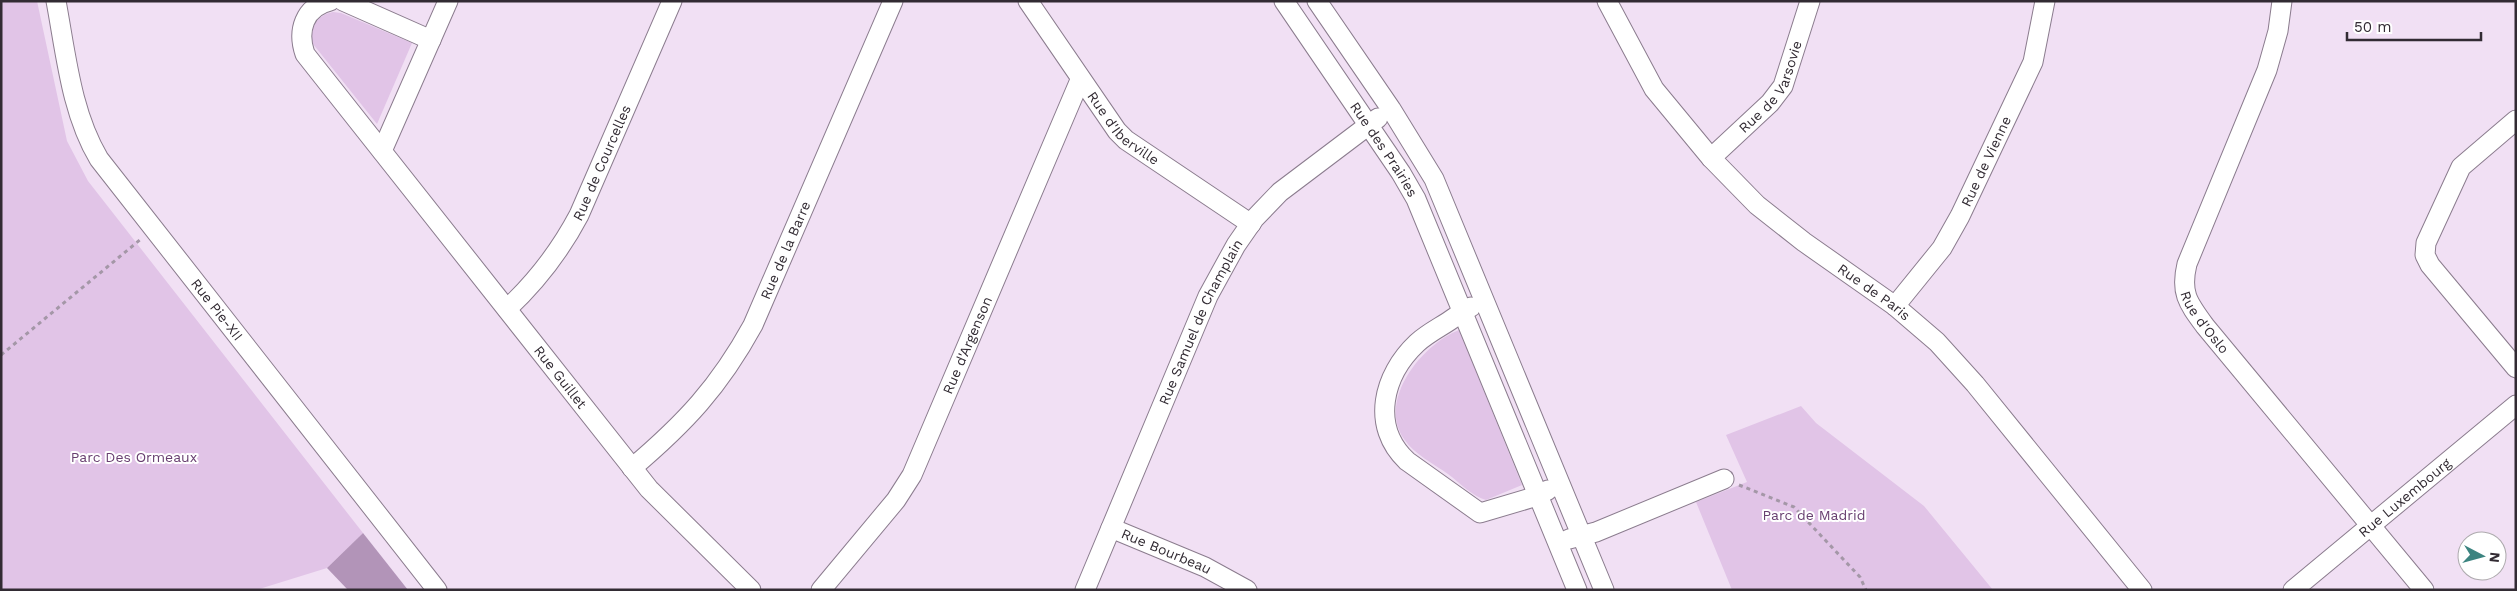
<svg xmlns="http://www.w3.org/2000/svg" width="2517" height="591" viewBox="0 0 2517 591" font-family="'Work Sans',sans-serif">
	<rect width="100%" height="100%" fill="#f1e0f4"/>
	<g fill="#e1c4e7">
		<polygon points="1,1 37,1 67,141 88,181 363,533 327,568 256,590 1,590"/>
		<path d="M333,12L341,13L412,43L377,124L313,44C309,27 317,15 333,12Z"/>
		<path d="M1459,330L1522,485L1486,500C1473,497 1459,482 1448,474C1434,464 1414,454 1404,439C1377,399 1423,344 1459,330Z"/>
		<polygon points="1801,406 1816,423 1924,506 1993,590 1732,590 1696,502 1747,482 1726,435"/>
	</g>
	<polygon fill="#b294b8" points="363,533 408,590 348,590 327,568"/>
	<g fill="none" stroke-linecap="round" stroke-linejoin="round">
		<defs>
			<g id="minor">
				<path id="s1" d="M56,1C66,54 71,112 99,159L437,590"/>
				<path id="s2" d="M330,1C304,7 297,31 305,54L649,489L751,590"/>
				<polyline points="343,1 431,40"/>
				<path id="s3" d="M1028,1L1117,131L1126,140L1251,224"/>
				<path id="s4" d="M1284,1L1401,173L1416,199L1577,590"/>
				<polyline points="1317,1 1391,109 1434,179 1604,590"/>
				<path id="s5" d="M1607,1L1654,89L1711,158L1757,205L1804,242L1895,306L1937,342L1975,384L2142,590"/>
				<path id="s6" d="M2282,1L2278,31L2267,70L2187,264C2180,293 2188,303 2205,326L2424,590"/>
				<polyline points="2516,120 2461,167 2426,243 2425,255 2430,265 2516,368"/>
				<polyline points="382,151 448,1"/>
				<path id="s7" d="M1711,158L1770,103L1783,86L1810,1"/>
				<path id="s8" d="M1895,306L1942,248L1960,216L2033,62L2045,1"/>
				<path d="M1471,307C1464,310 1461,312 1455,317C1443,326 1429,332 1417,343C1383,375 1370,426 1407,461L1480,513L1534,497L1548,490"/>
				<path id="s9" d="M507,309C537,281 560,251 579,215L672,1"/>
				<path id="s10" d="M632,468C685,423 719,387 753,325L893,1"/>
				<path id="s11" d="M1111,528L1205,567L1247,590"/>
				<polyline points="1569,539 1596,532 1724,479"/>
				<path id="s12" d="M821,590L896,500L912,475L1080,80"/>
				<path id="s13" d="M1085,590L1208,296L1236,245L1254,219L1280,192L1378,118"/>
				<path id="s14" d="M2293,590L2516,405"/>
			</g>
		</defs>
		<use href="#minor" stroke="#8b7c8e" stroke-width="21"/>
		<g stroke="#a497a7" stroke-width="3" stroke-dasharray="4 4" stroke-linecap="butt">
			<polyline points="1,355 141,239"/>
			<polyline points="1739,485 1794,507 1860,577 1866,590"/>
		</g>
		<use href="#minor" stroke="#fff" stroke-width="19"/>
	</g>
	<g text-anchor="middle" stroke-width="4" stroke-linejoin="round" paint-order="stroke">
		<g font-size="14" fill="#322b33" stroke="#fff">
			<text dy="5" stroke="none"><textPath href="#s7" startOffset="95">Rue de Varsovie</textPath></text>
			<text dy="5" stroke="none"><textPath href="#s3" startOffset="160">Rue d'Iberville</textPath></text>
			<text dy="5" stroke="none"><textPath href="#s4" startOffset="179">Rue des Prairies</textPath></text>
			<text dy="5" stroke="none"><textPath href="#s8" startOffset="172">Rue de Vienne</textPath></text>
			<text dy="5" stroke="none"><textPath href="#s9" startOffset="176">Rue de Courcelles</textPath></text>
			<text dy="5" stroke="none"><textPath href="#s10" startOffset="270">Rue de la Barre</textPath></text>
			<text dy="5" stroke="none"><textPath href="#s5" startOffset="401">Rue de Paris</textPath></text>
			<text dy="5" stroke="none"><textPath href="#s1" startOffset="356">Rue Pie-XII</textPath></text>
			<text dy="5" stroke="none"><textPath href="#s6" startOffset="345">Rue d'Oslo</textPath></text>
			<text dy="5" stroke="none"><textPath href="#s13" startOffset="292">Rue Samuel de Champlain</textPath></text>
			<text dy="5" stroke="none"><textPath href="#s12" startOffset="288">Rue d'Argenson</textPath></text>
			<text dy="5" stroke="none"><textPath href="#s2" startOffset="479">Rue Guillet</textPath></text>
			<text dy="5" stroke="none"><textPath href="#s14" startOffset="145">Rue Luxembourg</textPath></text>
			<text dy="5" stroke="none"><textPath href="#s11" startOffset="60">Rue Bourbeau</textPath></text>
		</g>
		<g font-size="14" fill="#683f70" stroke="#fff">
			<text x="134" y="462">Parc Des Ormeaux</text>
			<text x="1814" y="520">Parc de Madrid</text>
		</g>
	</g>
	<rect width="2517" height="591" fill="none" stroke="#322b33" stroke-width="5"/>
	<g transform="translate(2482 556) rotate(96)"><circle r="24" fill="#ffffff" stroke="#adaaad"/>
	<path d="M0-4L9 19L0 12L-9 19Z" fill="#3c8480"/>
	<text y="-8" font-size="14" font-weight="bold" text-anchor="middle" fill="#322b33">N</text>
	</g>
	<path d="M2347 32v8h134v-8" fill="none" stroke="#322b33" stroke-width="2.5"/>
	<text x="2354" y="32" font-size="15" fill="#322b33" stroke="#ffffff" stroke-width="4" paint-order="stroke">50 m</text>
</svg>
